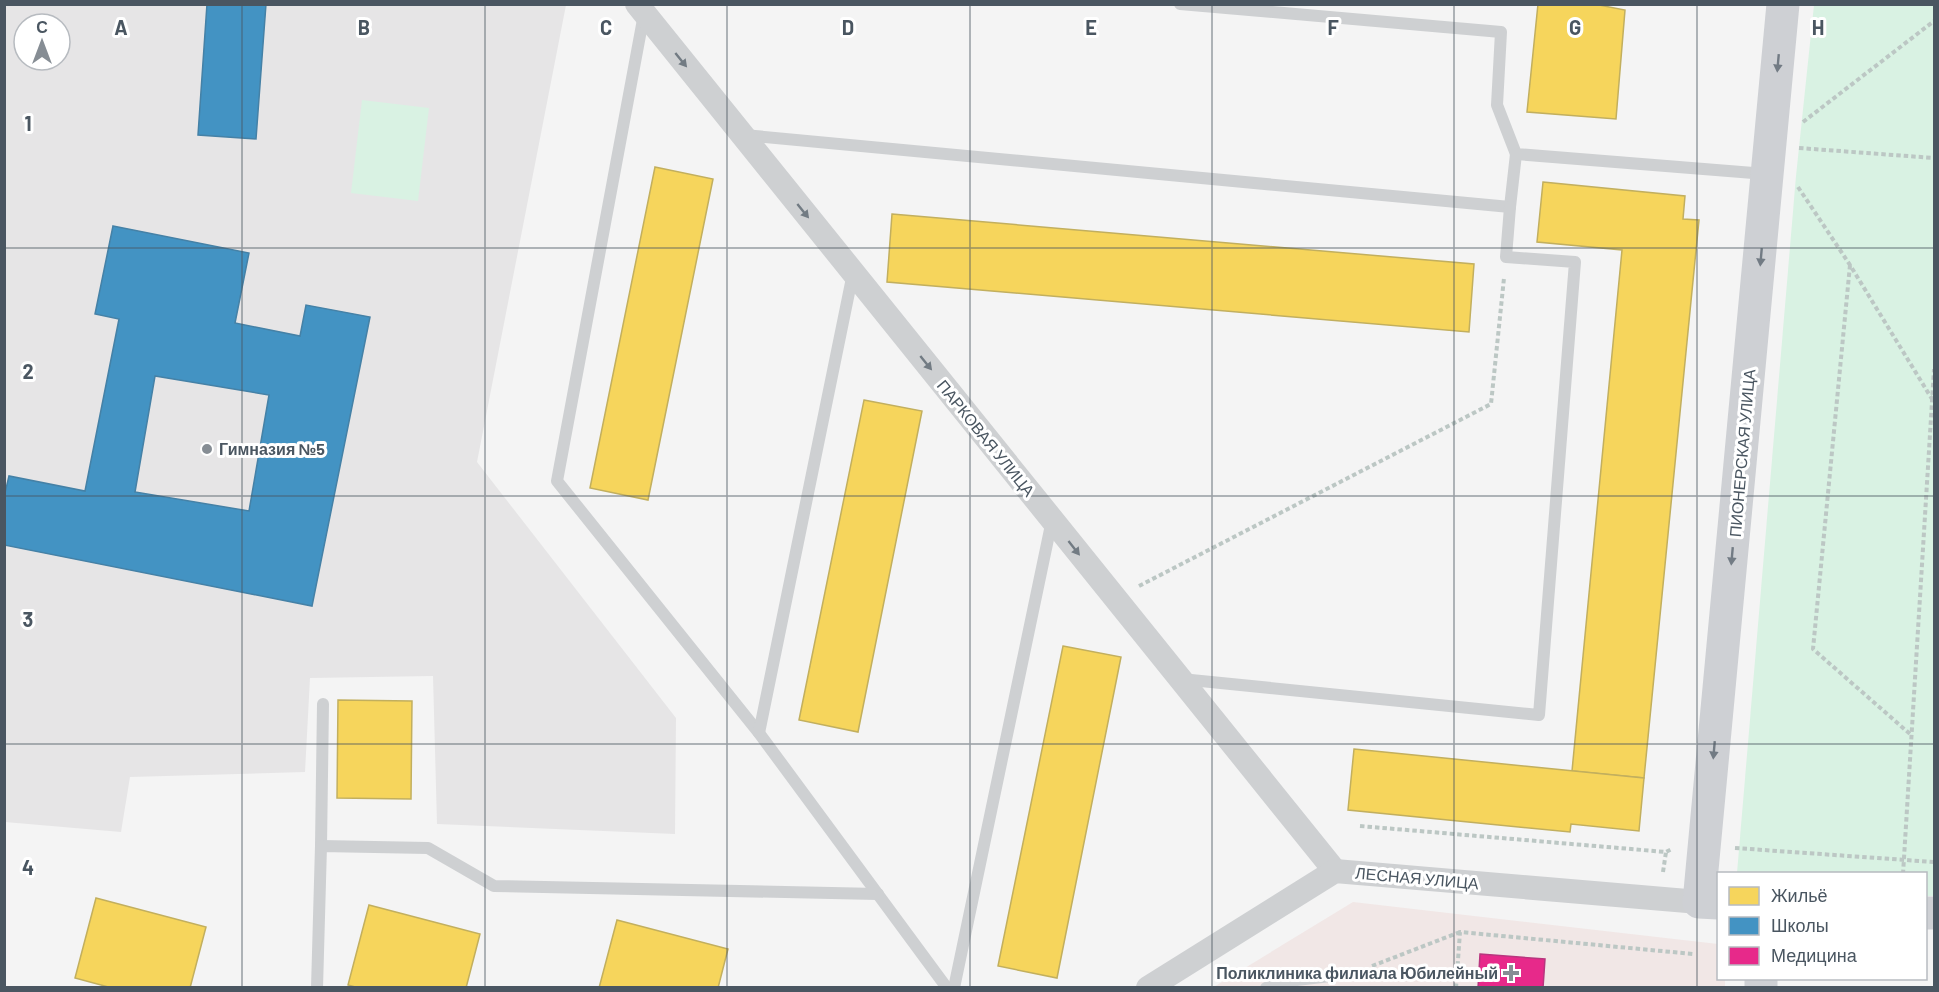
<svg xmlns="http://www.w3.org/2000/svg" width="1939" height="992" viewBox="0 0 1939 992" font-family="Barlow,sans-serif">
	<rect width="100%" height="100%" fill="#f4f4f4"/>
	<path fill="#e6e5e6" fill-rule="evenodd" d="M4,5H566L477,462L676,718L675,834L437,824L433,676L310,678L305,772L130,777L121,832L5,822ZM24,24H60V60H24Z"/>
	<polygon fill="#f1e7e6" points="1353,902 1718,944 1718,978 1725,979 1725,988 1212,988"/>
	<g fill="#d9f2e3">
		<polygon points="1814,5 1934,5 1934,896 1926,896 1926,874 1737,873 1796,176"/>
		<polygon points="362,100 429,108 418,201 351,193"/>
	</g>
	<g fill="#f6d55c" stroke="#c2af5e" stroke-width="1.5">
		<polygon points="1538,4 1594,4 1625,10 1616,119 1527,112"/>
		<polygon points="655,167 713,179 648,500 590,488"/>
		<polygon points="1543,182 1685,196 1683,219 1699,220 1644,778 1572,771 1622,250 1537,242"/>
		<polygon points="892,214 1474,264 1469,332 887,282"/>
		<polygon points="864,400 922,411 858,732 799,720"/>
		<polygon points="1063,646 1121,657 1057,978 998,966"/>
		<polygon points="338,700 412,701 411,799 337,798"/>
		<polygon points="1354,749 1644,778 1639,831 1571,824 1570,832 1348,810"/>
		<polygon points="96,898 206,927 190,988 112,988 75,978"/>
		<polygon points="369,905 480,934 466,988 359,988 348,985"/>
		<polygon points="617,920 728,949 718,988 599,988"/>
	</g>
	<g fill="#4393c3" stroke="#4581a6" stroke-width="1.5" fill-rule="evenodd">
		<polygon points="207,4 266,4 256,139 198,135"/>
		<path d="M113,226L249,253L235,323L300,336L306,305L370,317L312,606L4,545V497L9,476L85,491L119,319L95,314ZM155,376L269,395L249,511L135,492Z"/>
	</g>
	<polygon fill="#e7298a" stroke="#b8367e" stroke-width="1.5" points="1480,954 1545,959 1543,988 1478,988"/>
	<g fill="none" stroke-linecap="round" stroke-linejoin="round">
		<g stroke="#bcc7c4" stroke-width="4" stroke-dasharray="4.5 3" stroke-linecap="butt">
			<polyline points="1803,122 1934,21"/>
			<polyline points="1799,148 1934,158"/>
			<polyline points="1798,187 1850,265 1932,399"/>
			<polyline points="1850,265 1813,649 1910,734"/>
			<polyline points="1139,586 1491,404 1504,278"/>
			<polyline points="1360,826 1666,852 1672,849"/>
			<polyline points="1735,848 1934,862"/>
			<polyline points="1663,872 1666,852"/>
			<polyline points="1903,874 1934,369"/>
			<polyline points="1372,966 1460,932"/>
			<polyline points="1456,988 1460,932 1693,954"/>
		</g>
		<g stroke="#ced0d2" stroke-width="12">
			<polyline points="1180,4 1501,32 1497,105 1516,154 1766,174"/>
			<polyline points="644,14 557,481 759,733 947,988"/>
			<polyline points="744,135 1510,207 1516,154"/>
			<polyline points="1181,679 1539,715 1575,262 1506,257 1510,207"/>
			<polyline points="759,733 853,273"/>
			<polyline points="321,846 323,704"/>
			<polyline points="317,988 321,846 428,848 494,886 878,894"/>
			<polyline points="954,988 1052,520"/>
			<polyline points="1266,988 1280,982 1355,973"/>
		</g>
		<g stroke="#ced0d2" stroke-width="24">
			<polyline points="637,4 1335,871"/>
			<polyline points="1148,988 1335,871 1699,902"/>
		</g>
		<g stroke="#ced0d4" stroke-width="33">
			<polyline points="1718,903 1699,902 1783,4"/>
			<polyline points="1926,913 1934,913"/>
			<polyline points="1761,978 1761,988"/>
		</g>
	</g>
	<defs><path id="oneway-solid" d="M-6-.8H1V-3.2L6.5 0L1 3.2V.8H-6Z" transform="scale(1.5)"/></defs>
	<g fill="#727b83">
		<use href="#oneway-solid" transform="translate(681 60) rotate(51)"/>
		<use href="#oneway-solid" transform="translate(803 211) rotate(51)"/>
		<use href="#oneway-solid" transform="translate(926 363) rotate(51)"/>
		<use href="#oneway-solid" transform="translate(1074 548) rotate(52)"/>
	</g>
	<g fill="#727b84">
		<use href="#oneway-solid" transform="translate(1778 63) rotate(95)"/>
		<use href="#oneway-solid" transform="translate(1761 257) rotate(95)"/>
		<use href="#oneway-solid" transform="translate(1732 556) rotate(95)"/>
		<use href="#oneway-solid" transform="translate(1714 750) rotate(95)"/>
	</g>
	<path fill="none" stroke="#4a5661" stroke-width="1.5" stroke-opacity="0.55" d="M242,4V988M485,4V988M727,4V988M970,4V988M1212,4V988M1454,4V988M1697,4V988M4,248H1934M4,496H1934M4,744H1934"/>
	<g fill="#868d94" stroke="#fff" stroke-width="2">
		<circle cx="207" cy="449" r="6"/>
		<path d="M1508 964h6v6h6v6h-6v6h-6v-6h-6v-6h6z"/>
	</g>
	<g text-anchor="middle" stroke-width="6" stroke-linejoin="round" paint-order="stroke">
		<g font-size="16" fill="#4a5661" stroke="#fff">
			<text transform="translate(986 438) rotate(51)" y="6">ПАРКОВАЯ УЛИЦА</text>
			<text transform="translate(1742 453) rotate(-85)" y="6">ПИОНЕРСКАЯ УЛИЦА</text>
			<text transform="translate(1417 878) rotate(5)" y="6">ЛЕСНАЯ УЛИЦА</text>
		</g>
		<g font-size="16" font-weight="bold" fill="#4a5661" stroke="#fff" text-anchor="start">
			<text x="219" y="455">Гимназия №5</text>
			<text x="1498" y="979" text-anchor="end">Поликлиника филиала Юбилейный</text>
		</g>
	</g>
	<g font-size="20" text-anchor="middle" font-weight="bold" fill="#4a5661" stroke="#fff" stroke-width="6" stroke-linejoin="round" paint-order="stroke">
		<text x="121" y="35">A</text>
		<text x="364" y="35">B</text>
		<text x="606" y="35">C</text>
		<text x="848" y="35">D</text>
		<text x="1091" y="35">E</text>
		<text x="1333" y="35">F</text>
		<text x="1575" y="35">G</text>
		<text x="1818" y="35">H</text>
		<text x="28" y="131">1</text>
		<text x="28" y="379">2</text>
		<text x="28" y="627">3</text>
		<text x="28" y="875">4</text>
	</g>
	<rect width="1939" height="992" fill="none" stroke="#4a5661" stroke-width="12"/>
	<rect x="1717" y="872" width="210" height="108" fill="#ffffff" stroke="#b7bbc0" stroke-width="1.5"/>
	<rect x="1729" y="887" width="30" height="18" fill="#f6d55c" stroke="#b7bbc0" stroke-width="1.5"/>
	<text x="1771" y="902" font-size="18" fill="#4a5661">Жильё</text>
	<rect x="1729" y="917" width="30" height="18" fill="#4393c3" stroke="#b7bbc0" stroke-width="1.5"/>
	<text x="1771" y="932" font-size="18" fill="#4a5661">Школы</text>
	<rect x="1729" y="947" width="30" height="18" fill="#e7298a" stroke="#b7bbc0" stroke-width="1.5"/>
	<text x="1771" y="962" font-size="18" fill="#4a5661">Медицина</text>
	<g transform="translate(42 42)"><circle r="28" fill="#ffffff" stroke="#b7bbc0" stroke-width="1.5"/>
	<path d="M0-4.5L10 22L0 15L-10 22Z" fill="#868d94"/>
	<text y="-9" font-size="16" font-weight="bold" text-anchor="middle" fill="#4a5661">С</text>
	</g>
</svg>
